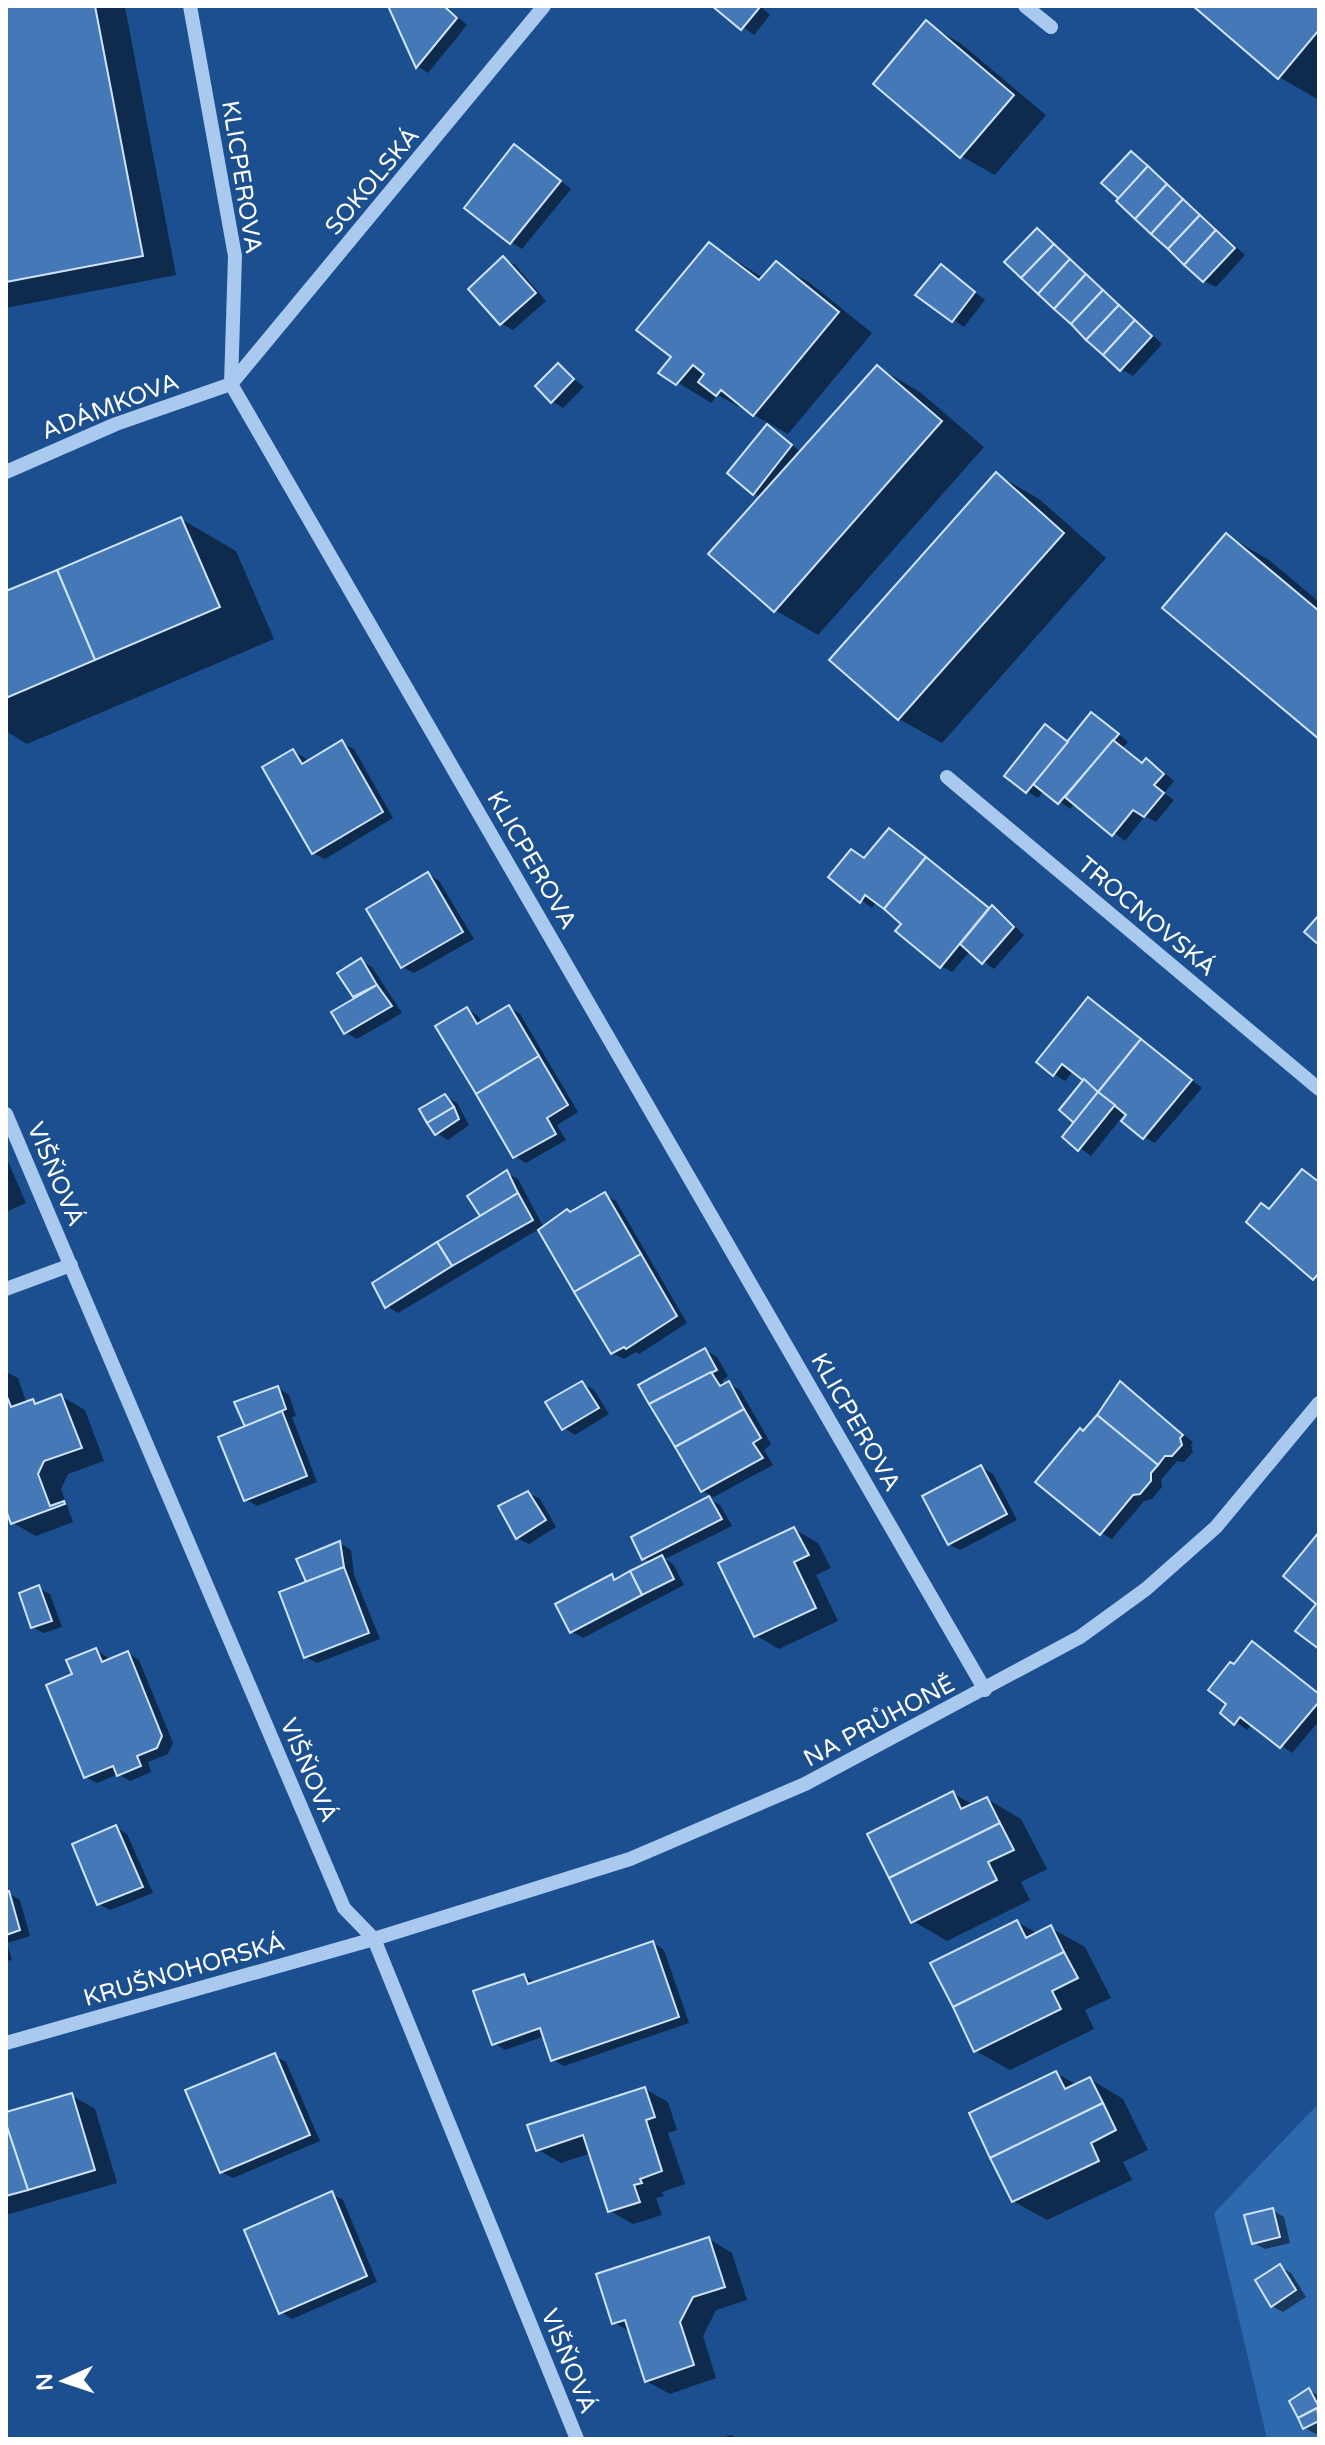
<svg xmlns="http://www.w3.org/2000/svg" width="1325" height="2445" viewBox="0 0 1325 2445" font-family="'Varela Round',sans-serif">
	<rect width="100%" height="100%" fill="#1b4f8f"/>
	<polygon fill="#2e69ad" points="1319,2103 1319,2439 1267,2439 1214,2213"/>
	<g fill="#0007">
		<polygon points="6,6 125,7 176,275 6,308"/>
		<polygon points="390,6 445,6 467,25 428,73 417,66"/>
		<polygon points="715,6 760,6 770,15 754,35"/>
		<polygon points="1195,6 1319,6 1319,100 1279,77"/>
		<polygon points="926,23 960,43 1046,115 995,175 961,156"/>
		<polygon points="526,154 571,189 522,249 511,242"/>
		<polygon points="1131,154 1143,160 1245,255 1216,287 1204,281 1119,201"/>
		<polygon points="1037,230 1048,237 1162,344 1133,376 1121,369 1007,262"/>
		<polygon points="710,244 763,278 776,263 810,283 872,333 788,434 718,395 711,403 661,372 674,357"/>
		<polygon points="504,258 515,265 546,301 513,330 502,324 471,289"/>
		<polygon points="941,266 985,300 964,327 918,294"/>
		<polygon points="558,366 584,387 563,408 552,401"/>
		<polygon points="877,367 920,392 984,447 818,635 775,610 761,498 754,493 768,427 801,452"/>
		<polygon points="996,474 1039,499 1106,558 942,743 899,719"/>
		<polygon points="181,519 236,551 274,639 27,744 6,731 6,593"/>
		<polygon points="1226,535 1269,560 1319,602 1319,737"/>
		<polygon points="1103,721 1128,742 1123,747 1144,764 1147,760 1158,767 1174,781 1164,793 1174,800 1156,822 1145,816 1125,841 1075,803 1070,809 1044,790 1038,798 1027,791 1046,726 1069,743"/>
		<polygon points="342,743 354,749 393,818 325,859 313,853 293,751 305,758 308,763"/>
		<polygon points="890,831 991,909 992,908 1003,914 1024,935 994,969 970,951 952,972 941,966 904,923 877,901 872,908 831,876 866,860"/>
		<polygon points="428,874 439,881 474,939 414,973 402,967"/>
		<polygon points="361,961 372,967 402,1013 357,1039 345,1032 355,998 340,973"/>
		<polygon points="1089,999 1202,1088 1155,1143 1144,1137 1126,1112 1091,1156 1065,1137 1076,1123 1087,1079 1074,1070 1065,1081 1054,1074"/>
		<polygon points="509,1007 520,1014 578,1112 557,1125 566,1140 526,1163 515,1156 467,1009 478,1016 482,1023"/>
		<polygon points="445,1097 457,1103 469,1125 448,1140 437,1133"/>
		<polygon points="6,1157 26,1203 6,1212"/>
		<polygon points="507,1173 518,1179 544,1228 605,1195 616,1201 687,1323 639,1354 636,1352 624,1359 613,1353 539,1229 398,1313 387,1306 483,1217"/>
		<polygon points="705,1350 717,1357 728,1376 722,1381 725,1386 729,1384 740,1390 771,1444 764,1450 773,1465 710,1499 720,1505 732,1526 665,1559 673,1564 684,1585 583,1638 571,1631 612,1577 618,1580 651,1563 644,1558 634,1538 713,1497 703,1491"/>
		<polygon points="6,1372 18,1378 27,1404 32,1401 38,1405 61,1396 85,1410 104,1461 68,1474 61,1489 73,1522 36,1536 13,1523 6,1505"/>
		<polygon points="582,1383 594,1390 609,1414 575,1435 564,1428"/>
		<polygon points="1121,1384 1193,1442 1191,1445 1193,1452 1184,1462 1177,1461 1161,1480 1162,1487 1152,1499 1144,1501 1112,1539 1101,1533 1084,1433"/>
		<polygon points="278,1388 289,1395 296,1416 292,1417 317,1482 257,1506 246,1499 248,1428"/>
		<polygon points="981,1467 993,1474 1017,1520 960,1550 949,1544"/>
		<polygon points="528,1493 540,1499 556,1527 529,1544 517,1538"/>
		<polygon points="794,1529 818,1543 831,1568 816,1575 838,1621 779,1649 755,1635"/>
		<polygon points="340,1543 351,1550 354,1575 380,1639 317,1663 306,1657 309,1584"/>
		<polygon points="39,1588 50,1594 62,1627 44,1633 32,1627"/>
		<polygon points="1253,1643 1319,1694 1319,1721 1292,1753 1252,1724 1247,1730 1222,1712 1229,1704 1234,1667"/>
		<polygon points="96,1650 107,1657 109,1661 128,1653 139,1660 173,1743 168,1754 148,1762 151,1772 130,1781 118,1774 97,1783 86,1777 74,1675"/>
		<polygon points="953,1793 973,1805 987,1799 1021,1819 1047,1869 1021,1882 1030,1900 947,1941 913,1921"/>
		<polygon points="116,1827 127,1834 153,1893 110,1910 99,1904"/>
		<polygon points="8,1893 20,1900 30,1936 7,1943 12,1960 6,1961 6,1894"/>
		<polygon points="1017,1922 1038,1934 1051,1928 1085,1947 1111,1998 1085,2010 1094,2029 1010,2070 976,2051"/>
		<polygon points="653,1943 664,1950 689,2023 564,2066 552,2059 545,2036 505,2050 494,2043 524,1976 536,1983"/>
		<polygon points="275,2056 286,2062 320,2141 233,2178 221,2172"/>
		<polygon points="1056,2073 1077,2085 1090,2079 1123,2099 1148,2150 1123,2162 1132,2180 1047,2220 1013,2201"/>
		<polygon points="645,2089 668,2102 677,2130 668,2133 685,2184 662,2192 664,2196 656,2198 662,2215 633,2224 610,2211 591,2153 561,2163 537,2149"/>
		<polygon points="71,2095 95,2109 117,2183 6,2215 6,2115"/>
		<polygon points="332,2194 343,2200 377,2282 292,2319 281,2312"/>
		<polygon points="1272,2210 1284,2217 1290,2243 1265,2249 1254,2243"/>
		<polygon points="709,2239 732,2253 747,2300 716,2310 703,2336 716,2378 670,2394 646,2381 631,2332 613,2322"/>
		<polygon points="1280,2267 1291,2273 1306,2297 1283,2312 1272,2306"/>
		<polygon points="1309,2390 1319,2396 1319,2433 1316,2434 1305,2428"/>
		<polygon points="731,2435 739,2439 718,2439"/>
	</g>
	<g fill="#4478b7" stroke="#cfe3fa" stroke-width="2">
		<polygon points="6,6 95,6 143,256 6,282"/>
		<polygon points="388,6 444,6 457,18 416,68"/>
		<polygon points="712,6 759,6 760,7 741,30"/>
		<polygon points="1193,6 1316,6 1319,8 1319,30 1278,79"/>
		<polygon points="926,20 1014,95 960,158 873,84"/>
		<polygon points="514,144 561,181 510,244 464,208"/>
		<polygon points="1131,151 1148,166 1119,199 1101,183"/>
		<polygon points="1148,166 1167,184 1135,219 1116,201"/>
		<polygon points="1167,184 1183,199 1151,234 1135,219"/>
		<polygon points="1183,199 1200,215 1168,249 1151,234"/>
		<polygon points="1200,215 1216,230 1184,265 1168,249"/>
		<polygon points="1037,228 1054,244 1021,278 1004,262"/>
		<polygon points="1216,230 1235,248 1203,282 1184,265"/>
		<polygon points="709,242 759,280 776,261 839,312 753,416 721,390 716,396 698,382 704,374 693,365 676,385 658,373 671,357 636,330"/>
		<polygon points="1054,244 1070,259 1038,294 1021,278"/>
		<polygon points="503,256 536,293 500,325 468,289"/>
		<polygon points="1070,259 1086,274 1054,309 1038,294"/>
		<polygon points="941,264 975,292 952,322 915,295"/>
		<polygon points="1086,274 1103,290 1071,324 1054,309"/>
		<polygon points="1103,290 1119,305 1086,340 1071,324"/>
		<polygon points="1119,305 1135,320 1103,355 1086,340"/>
		<polygon points="1135,320 1152,336 1120,371 1103,355"/>
		<polygon points="558,363 574,379 551,403 535,386"/>
		<polygon points="877,365 942,421 774,612 708,554"/>
		<polygon points="767,424 792,445 753,495 727,473"/>
		<polygon points="996,472 1064,533 898,720 829,660"/>
		<polygon points="181,517 220,607 95,660 57,570"/>
		<polygon points="1226,533 1319,611 1319,739 1162,608"/>
		<polygon points="57,570 95,660 6,698 6,591"/>
		<polygon points="1091,712 1119,734 1058,804 1033,784"/>
		<polygon points="1045,724 1068,742 1026,793 1004,776"/>
		<polygon points="342,740 383,812 312,854 262,767 293,749 302,764"/>
		<polygon points="1113,740 1142,763 1146,758 1164,774 1154,785 1164,793 1144,817 1133,810 1112,836 1065,797"/>
		<polygon points="889,828 926,857 884,909 865,895 860,903 828,877 851,849 864,858"/>
		<polygon points="926,857 989,908 940,968 895,931 901,924 884,909"/>
		<polygon points="428,872 463,932 401,968 366,909"/>
		<polygon points="992,905 1014,927 982,964 960,944"/>
		<polygon points="1319,915 1319,945 1304,932"/>
		<polygon points="361,958 377,985 353,997 337,973"/>
		<polygon points="377,985 392,1006 344,1034 331,1012"/>
		<polygon points="1088,997 1141,1039 1098,1092 1062,1064 1053,1076 1036,1062"/>
		<polygon points="509,1005 539,1056 476,1094 435,1026 467,1007 477,1024"/>
		<polygon points="1141,1039 1192,1080 1143,1139 1121,1121 1126,1115 1098,1092"/>
		<polygon points="539,1056 568,1105 547,1118 556,1134 513,1158 476,1094"/>
		<polygon points="1084,1079 1098,1092 1074,1123 1059,1110"/>
		<polygon points="1098,1092 1115,1105 1078,1151 1062,1137"/>
		<polygon points="445,1094 454,1107 427,1123 419,1109"/>
		<polygon points="454,1107 459,1119 435,1135 427,1123"/>
		<polygon points="1302,1169 1319,1182 1319,1273 1313,1280 1246,1222 1261,1203 1269,1209"/>
		<polygon points="507,1170 518,1193 480,1216 467,1196"/>
		<polygon points="605,1192 641,1254 574,1292 538,1230 567,1209 570,1212"/>
		<polygon points="518,1193 533,1220 452,1266 437,1242"/>
		<polygon points="437,1242 452,1266 385,1308 372,1283"/>
		<polygon points="641,1254 677,1316 626,1349 624,1347 611,1354 574,1292"/>
		<polygon points="705,1348 717,1370 649,1404 638,1385"/>
		<polygon points="711,1372 720,1386 729,1381 744,1409 675,1447 649,1404"/>
		<polygon points="582,1381 599,1408 562,1430 545,1402"/>
		<polygon points="1120,1381 1183,1435 1180,1438 1182,1445 1172,1456 1165,1456 1158,1465 1097,1415"/>
		<polygon points="278,1386 286,1409 245,1427 234,1402"/>
		<polygon points="6,1394 11,1407 33,1399 35,1404 61,1394 82,1448 44,1461 38,1474 50,1506 64,1501 65,1504 11,1524 6,1510"/>
		<polygon points="744,1409 761,1438 753,1443 763,1458 701,1492 675,1447"/>
		<polygon points="282,1411 307,1476 244,1501 218,1437"/>
		<polygon points="1097,1415 1158,1465 1151,1473 1151,1481 1140,1494 1133,1495 1100,1535 1035,1482 1080,1428 1083,1431"/>
		<polygon points="981,1465 1007,1514 948,1545 922,1496"/>
		<polygon points="528,1491 546,1520 516,1539 498,1506"/>
		<polygon points="709,1496 722,1519 642,1560 631,1537"/>
		<polygon points="794,1527 809,1555 794,1562 816,1608 754,1637 718,1563"/>
		<polygon points="1319,1532 1319,1649 1295,1631 1316,1604 1283,1576"/>
		<polygon points="340,1541 344,1567 306,1582 296,1559"/>
		<polygon points="662,1555 674,1579 642,1595 630,1571"/>
		<polygon points="344,1567 369,1633 304,1658 279,1592"/>
		<polygon points="630,1571 642,1595 570,1633 555,1604 612,1574 614,1580"/>
		<polygon points="39,1585 52,1621 31,1628 19,1593"/>
		<polygon points="1252,1641 1319,1694 1319,1702 1280,1748 1240,1717 1234,1725 1220,1713 1226,1704 1208,1690 1230,1662 1234,1664"/>
		<polygon points="96,1648 102,1662 128,1651 162,1736 157,1748 137,1756 141,1766 117,1776 113,1766 84,1778 46,1685 72,1674 66,1660"/>
		<polygon points="953,1791 961,1809 987,1797 1000,1823 889,1878 867,1834"/>
		<polygon points="1000,1823 1014,1850 988,1862 997,1880 911,1923 889,1878"/>
		<polygon points="116,1825 143,1887 97,1905 72,1844"/>
		<polygon points="9,1891 20,1930 6,1935 6,1892"/>
		<polygon points="1017,1920 1026,1938 1051,1925 1064,1952 953,2007 930,1963"/>
		<polygon points="653,1941 679,2017 551,2061 540,2028 492,2045 473,1991 524,1974 528,1984"/>
		<polygon points="1064,1952 1078,1978 1052,1991 1061,2009 974,2052 953,2007"/>
		<polygon points="275,2053 310,2135 220,2173 185,2090"/>
		<polygon points="1056,2071 1065,2089 1090,2077 1103,2103 990,2158 969,2113"/>
		<polygon points="645,2087 655,2117 646,2120 662,2171 640,2179 642,2183 634,2185 640,2202 608,2212 583,2135 536,2151 527,2125"/>
		<polygon points="72,2093 95,2170 28,2190 6,2124 6,2112"/>
		<polygon points="1103,2103 1116,2130 1091,2143 1099,2161 1012,2202 990,2158"/>
		<polygon points="6,2124 28,2190 6,2196"/>
		<polygon points="332,2191 367,2276 279,2314 244,2230"/>
		<polygon points="1273,2208 1280,2237 1252,2244 1244,2215"/>
		<polygon points="709,2237 725,2287 693,2297 680,2322 694,2365 645,2382 625,2320 612,2324 596,2274"/>
		<polygon points="1280,2264 1296,2290 1271,2307 1255,2280"/>
		<polygon points="1309,2388 1319,2407 1298,2418 1289,2401"/>
		<polygon points="1317,2408 1319,2421 1303,2429 1298,2418"/>
	</g>
	<g fill="none" stroke-linecap="round" stroke-linejoin="round">
		<g stroke="#a9c9ee" stroke-width="14">
			<polyline points="190,6 235,256 231,384 985,1690"/>
			<polyline points="1025,6 1051,27"/>
			<polyline points="231,384 544,6"/>
			<polyline points="6,472 116,424 231,384"/>
			<polyline points="947,777 1319,1089"/>
			<polyline points="6,1114 344,1908 374,1939 577,2439"/>
			<polyline points="6,1289 71,1265"/>
			<polyline points="6,2043 374,1939 630,1859 805,1784 1080,1637 1146,1589 1216,1527 1319,1403"/>
		</g>
	</g>
	<g text-anchor="middle" stroke-width="6" stroke-linejoin="round" paint-order="stroke">
		<g font-size="24" fill="#fff" stroke="#1b4f8f">
			<text transform="translate(242 177) rotate(81)" y="8">KLICPEROVA</text>
			<text transform="translate(372 181) rotate(-50)" y="8">SOKOLSKÁ</text>
			<text transform="translate(110 406) rotate(-21)" y="8">ADÁMKOVA</text>
			<text transform="translate(532 860) rotate(60)" y="8">KLICPEROVA</text>
			<text transform="translate(1147 916) rotate(40)" y="8">TROCNOVSKÁ</text>
			<text transform="translate(56 1174) rotate(67)" y="8">VIŠŇOVÁ</text>
			<text transform="translate(856 1422) rotate(60)" y="8">KLICPEROVA</text>
			<text transform="translate(879 1721) rotate(-28)" y="8">NA PRŮHONĚ</text>
			<text transform="translate(309 1770) rotate(67)" y="8">VIŠŇOVÁ</text>
			<text transform="translate(184 1970) rotate(-16)" y="8">KRUŠNOHORSKÁ</text>
			<text transform="translate(569 2361) rotate(68)" y="8">VIŠŇOVÁ</text>
		</g>
	</g>
	<rect width="1325" height="2445" fill="none" stroke="#ffffff" stroke-width="16"/>
	<g transform="translate(64 2381) rotate(267)" stroke="#1b4f8f" stroke-width="6" paint-order="stroke">
	<path d="M0-6L14 30L0 20L-14 30Z" fill="#ffffff"/>
	<text y="-12" font-size="22" font-weight="bold" text-anchor="middle" fill="#ffffff">N</text>
	</g>
</svg>
